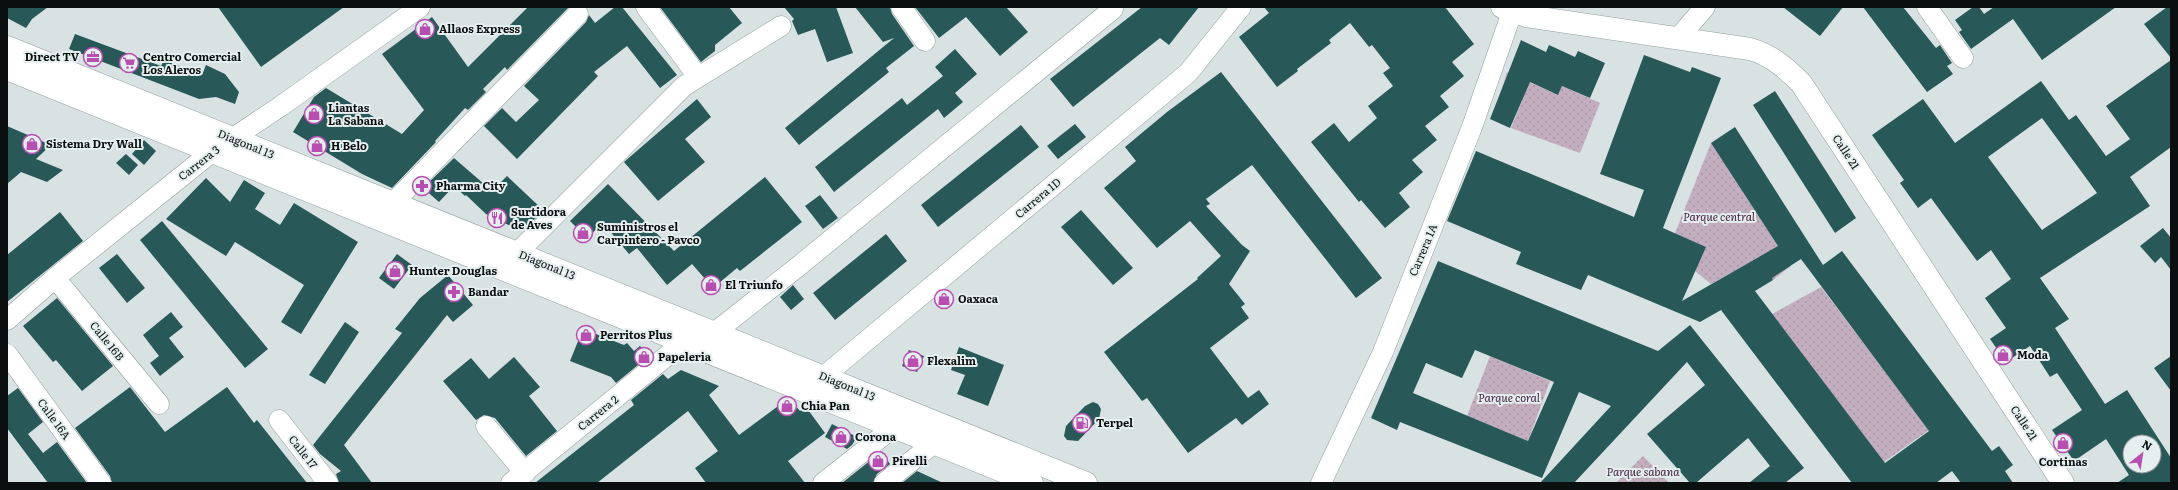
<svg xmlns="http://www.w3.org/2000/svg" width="2178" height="490" viewBox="0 0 2178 490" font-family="Literata,serif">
	<defs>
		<pattern id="park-dots" width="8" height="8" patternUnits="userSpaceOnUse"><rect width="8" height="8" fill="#c2aebf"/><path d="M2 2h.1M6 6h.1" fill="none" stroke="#a694a3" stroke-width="1.8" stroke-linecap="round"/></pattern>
	</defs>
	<rect width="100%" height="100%" fill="#d8e2e2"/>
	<g fill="url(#park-dots)">
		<polygon points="1507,72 1558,95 1562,86 1600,103 1580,153 1511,128 1522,101 1501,92"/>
		<polygon points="1711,143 1791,266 1773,280 1759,257 1711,284 1695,271 1675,233"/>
		<polygon points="1821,287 1929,430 1884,462 1772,314"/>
		<polygon points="1490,356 1550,381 1528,441 1467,416"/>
		<polygon points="1643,456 1669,483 1616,483"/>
	</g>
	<g fill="#295859" fill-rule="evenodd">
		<polygon points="7,7 48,7 32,19 26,28 7,18"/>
		<polygon points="218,7 344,7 261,67"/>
		<polygon points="528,7 569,7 507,70 505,67 483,89 486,92 468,110 465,108 435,141 436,142 392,188 362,174 293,132 314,97 326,88 402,134 424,110 382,54 432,17 468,67"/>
		<polygon points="615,7 622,7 677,75 660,88 627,46 594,72 598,76 517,159 484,126 502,108 516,122 539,100 524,86 586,22 589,15 595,23"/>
		<polygon points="660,7 729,7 742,23 715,45 715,51 701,62"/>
		<polygon points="784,7 836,7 853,53 827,62 815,29 798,35 792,21 794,19"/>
		<polygon points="855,7 890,7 892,14 914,46 886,68 889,72 799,145 785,128 894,38 883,42"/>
		<polygon points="915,7 1006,7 1028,32 1000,56 966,17 939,38"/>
		<polygon points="1142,7 1199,7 1169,45 1160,38 1073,107 1050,79"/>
		<polygon points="1264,7 1445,7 1474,44 1452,62 1464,76 1440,96 1449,107 1425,126 1437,140 1412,160 1423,172 1399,193 1410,207 1385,228 1361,200 1359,202 1311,142 1334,123 1349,142 1377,118 1368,106 1393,86 1383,73 1390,68 1372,45 1369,47 1350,23 1329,40 1331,43 1297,69 1298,71 1277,87 1239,37 1269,13"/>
		<polygon points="1783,7 1843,7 1820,36"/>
		<polygon points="1863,7 1903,7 1936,48 1940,45 1952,63 1947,66 1953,74 1927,92"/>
		<polygon points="1973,7 1979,7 1984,14 1994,7 2116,7 2042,60 2013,19 1971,49 1959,32 1962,30 1955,20"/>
		<polygon points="2167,7 2171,7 2171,58 2144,24"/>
		<polygon points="75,34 161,66 164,60 202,75 206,65 225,74 239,92 235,104 216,97 199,99 69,49"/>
		<polygon points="1521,40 1546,52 1549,45 1575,57 1578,51 1605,63 1590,98 1562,86 1558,95 1530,82 1510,128 1490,119"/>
		<polygon points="955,49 977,74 955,93 963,102 944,118 938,109 834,192 815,167 902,98 907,105 943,76 935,67"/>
		<path d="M1644,55L1690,72L1692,67L1721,78L1663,228L1706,247L1682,301L1778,246L1711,143L1735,127L1823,265L1842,251L1992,451L1999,446L2013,465L2005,471L2013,483H1961L1952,471L1936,483H1852L1721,310L1700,322L1588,275L1581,290L1516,264L1521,252L1447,221L1476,151L1634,217L1644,190L1600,174ZM1801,259L1929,431L1885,463L1755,291L1773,280L1772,278Z"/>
		<path d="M2171,60V147L2130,177L2150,206L2040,278L2069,319L2055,328L2105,404L2127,390L2171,458V483H2117L2129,475L2106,439L2074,461L2052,430L2082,410L2057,373L2050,377L2030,346L2006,362L1990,339L2006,328L1985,298L2011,279L1991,250L1977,261L1931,198L1918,208L1900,183L1904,180L1872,135L1923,99L1955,143L2041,81L2069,120L2076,115L2106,156L2130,139L2106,106ZM2042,118L2097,193L2042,230L1988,157ZM2130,442H2154V466H2130Z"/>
		<polygon points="1221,72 1382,278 1356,298 1252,165 1206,199 1210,204 1206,206 1242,245 1250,251 1229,284 1245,304 1241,307 1249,318 1210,348 1248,398 1259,390 1269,404 1242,425 1236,418 1188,453 1147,398 1142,401 1104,352 1198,279 1197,278 1221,256 1190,221 1157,248 1104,188 1136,161 1125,147 1167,112"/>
		<polygon points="1775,91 1856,218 1835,233 1753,105"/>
		<polygon points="697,99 711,117 685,139 705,162 658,201 624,162"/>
		<polygon points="1075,124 1086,137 1058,159 1047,146"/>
		<polygon points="1021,125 1039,147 938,227 921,205"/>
		<polygon points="7,126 51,145 36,159 63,170 47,182 21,172 7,184"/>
		<polygon points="144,140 156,151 144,165 132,154"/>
		<polygon points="126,154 138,165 129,175 116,163"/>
		<polygon points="454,158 492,191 507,176 542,209 536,215 538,216 521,231 486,214 466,195 465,196 454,186 439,202 423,188"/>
		<polygon points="765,177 802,222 740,271 737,268 713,288 692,264 667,285 637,248 629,254 603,223 587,238 570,221 608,184 674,251"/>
		<polygon points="206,178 230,202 244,180 265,193 255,209 280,225 294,203 358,242 301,334 281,322 304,285 235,242 226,256 166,219"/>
		<polygon points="820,195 838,218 823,229 805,206"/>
		<polygon points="1081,210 1133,268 1113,285 1061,227"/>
		<polygon points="60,212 83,241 7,302 7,255"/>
		<polygon points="162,221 268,349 245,368 140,240"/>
		<polygon points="2163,228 2171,238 2171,270 2161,257 2155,263 2140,246"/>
		<polygon points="886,234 907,261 835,320 813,293"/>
		<polygon points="117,254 145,288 127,303 99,268"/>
		<polygon points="397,254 412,265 394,289 379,278"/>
		<path d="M1438,261L1658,351L1690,325L1804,468L1785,483H1749L1770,466L1748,438L1696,483H1690L1647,434L1705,385L1687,362L1574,483H1540L1611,406L1579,392L1542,478L1400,422L1397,430L1371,418ZM1475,350L1554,382L1528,441L1413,393L1426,363L1462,378Z"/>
		<polygon points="448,275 473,305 453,322 447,315 344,445 372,483 339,483 336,474 341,471 320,454 313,445 402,333 395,329 420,298"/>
		<polygon points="793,285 804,299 791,310 780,297"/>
		<polygon points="57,298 113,366 82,391 56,360 53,362 23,326"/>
		<polygon points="171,312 183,327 169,338 184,357 160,376 150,363 159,356 143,335"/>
		<polygon points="345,322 359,332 325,384 309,375"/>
		<polygon points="583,329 624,345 627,343 634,351 640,346 649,356 616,383 611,377 570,361"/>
		<polygon points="959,347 1004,365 988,406 957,394 965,375 951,370"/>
		<polygon points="909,350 924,356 917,372 902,366"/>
		<polygon points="2171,356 2171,391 2154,368"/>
		<polygon points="514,357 540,387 529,396 557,431 526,456 495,418 484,415 476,420 443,381 471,358 489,379"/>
		<polygon points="681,370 719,386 709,395 739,435 789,398 800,411 806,407 825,433 788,461 805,483 706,483 695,468 718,451 688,411 597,483 535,483 634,405 631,400 663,374 668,379"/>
		<polygon points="130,387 165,432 227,387 254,423 257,420 307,483 112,483 110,476 75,428"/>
		<polygon points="18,388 43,422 28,434 43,453 57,442 87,483 48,483 7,428 7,396"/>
		<polygon points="1093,402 1098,404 1101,409 1099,419 1078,441 1067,440 1064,436 1066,426 1085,406"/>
		<polygon points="832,424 857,437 852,445 847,449 825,437"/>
		<polygon points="881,452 890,464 877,474 873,483 842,483"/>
		<polygon points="917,471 943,483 902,483"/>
	</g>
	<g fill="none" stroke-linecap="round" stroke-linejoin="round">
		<defs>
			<g id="street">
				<polyline points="646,7 693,70"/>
				<polyline points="901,7 925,41"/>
				<polyline points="1927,7 1963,58"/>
				<polyline points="1679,37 1705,7"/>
				<polyline points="393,203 578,14"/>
				<polyline points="517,253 684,86 781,26"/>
				<polyline points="55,278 159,404"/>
				<polyline points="7,320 55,278 212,152 281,106 420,7"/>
				<polyline points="714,333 800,265 1113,9"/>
				<polyline points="7,354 101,483"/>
				<polyline points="823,377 1188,73 1241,7"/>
				<polyline points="279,420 328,483"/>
				<polyline points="486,426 525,473"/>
				<polyline points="511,483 684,342"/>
				<polyline points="823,483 894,427"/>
				<polyline points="884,483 934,443"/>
				<polyline points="1321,483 1383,352 1472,127 1512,12"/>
			</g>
			<g id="secondary">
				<path d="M1502,7L1526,16L1750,49C1771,55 1786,68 1801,83L2063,483"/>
				<polyline points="7,47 1086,483"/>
				<polyline points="7,69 1032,483"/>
			</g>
		</defs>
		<use href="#street" stroke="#959e9e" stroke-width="21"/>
		<use href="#secondary" stroke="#959e9e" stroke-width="23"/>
		<use href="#street" stroke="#fff" stroke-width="20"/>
		<use href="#secondary" stroke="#fff" stroke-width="22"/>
	</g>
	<defs>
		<symbol id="shop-ring" viewBox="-11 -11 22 22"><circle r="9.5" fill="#e5efef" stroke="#b84eb0" stroke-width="1.5"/><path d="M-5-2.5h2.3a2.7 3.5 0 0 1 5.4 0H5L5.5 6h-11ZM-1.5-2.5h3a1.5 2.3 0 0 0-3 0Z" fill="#b84eb0"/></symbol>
		<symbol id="office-ring" viewBox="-11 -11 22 22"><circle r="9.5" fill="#e5efef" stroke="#b84eb0" stroke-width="1.5"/><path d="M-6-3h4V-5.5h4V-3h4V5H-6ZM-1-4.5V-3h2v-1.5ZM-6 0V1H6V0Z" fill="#b84eb0"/></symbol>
		<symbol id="supermarket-ring" viewBox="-11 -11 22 22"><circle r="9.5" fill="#e5efef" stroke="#b84eb0" stroke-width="1.5"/><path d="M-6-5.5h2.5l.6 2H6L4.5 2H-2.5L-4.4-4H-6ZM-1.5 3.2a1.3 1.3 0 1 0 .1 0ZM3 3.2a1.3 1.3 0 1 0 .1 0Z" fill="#b84eb0"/></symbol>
		<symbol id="pharmacy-ring" viewBox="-11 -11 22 22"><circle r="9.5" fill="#e5efef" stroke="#b84eb0" stroke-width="1.5"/><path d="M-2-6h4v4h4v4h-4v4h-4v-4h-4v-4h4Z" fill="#b84eb0"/></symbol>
		<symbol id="restaurant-ring" viewBox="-11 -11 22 22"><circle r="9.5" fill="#e5efef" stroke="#b84eb0" stroke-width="1.5"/><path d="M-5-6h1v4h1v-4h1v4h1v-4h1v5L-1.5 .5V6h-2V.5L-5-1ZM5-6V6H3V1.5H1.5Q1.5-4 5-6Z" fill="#b84eb0"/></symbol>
		<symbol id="fuel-ring" viewBox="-11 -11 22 22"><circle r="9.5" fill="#e5efef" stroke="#b84eb0" stroke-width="1.5"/><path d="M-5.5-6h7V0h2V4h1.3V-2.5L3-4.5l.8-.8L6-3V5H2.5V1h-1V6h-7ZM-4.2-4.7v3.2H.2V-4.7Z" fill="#b84eb0"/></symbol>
	</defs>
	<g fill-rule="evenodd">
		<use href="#shop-ring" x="414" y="18" width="22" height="22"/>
		<use href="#office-ring" x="82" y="46" width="22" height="22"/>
		<use href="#supermarket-ring" x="118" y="52" width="22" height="22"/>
		<use href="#shop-ring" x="303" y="103" width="22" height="22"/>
		<use href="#shop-ring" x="21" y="133" width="22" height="22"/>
		<use href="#shop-ring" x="306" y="135" width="22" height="22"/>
		<use href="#pharmacy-ring" x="411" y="175" width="22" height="22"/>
		<use href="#restaurant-ring" x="486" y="207" width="22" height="22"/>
		<use href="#shop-ring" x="572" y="222" width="22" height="22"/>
		<use href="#shop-ring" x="384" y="260" width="22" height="22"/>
		<use href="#shop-ring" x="700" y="274" width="22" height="22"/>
		<use href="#pharmacy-ring" x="443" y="281" width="22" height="22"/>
		<use href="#shop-ring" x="933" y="288" width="22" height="22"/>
		<use href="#shop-ring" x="575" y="324" width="22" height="22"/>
		<use href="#shop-ring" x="1992" y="344" width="22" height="22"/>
		<use href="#shop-ring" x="633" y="346" width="22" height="22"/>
		<use href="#shop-ring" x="902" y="350" width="22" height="22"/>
		<use href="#shop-ring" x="776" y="395" width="22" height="22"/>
		<use href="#fuel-ring" x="1071" y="412" width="22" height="22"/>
		<use href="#shop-ring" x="830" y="426" width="22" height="22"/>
		<use href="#shop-ring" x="2052" y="432" width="22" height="22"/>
		<use href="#shop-ring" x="867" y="450" width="22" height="22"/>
	</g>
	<g text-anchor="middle" stroke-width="4" stroke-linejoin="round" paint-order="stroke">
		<g font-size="11" font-weight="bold" fill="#0c0f0f" stroke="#e5efef" text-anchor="start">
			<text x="439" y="33">Allaos Express</text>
			<text x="79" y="61" text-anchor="end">Direct TV</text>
			<text x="143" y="61">Centro Comercial<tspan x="143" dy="13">Los Aleros</tspan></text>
			<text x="328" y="112">Liantas<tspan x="328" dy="13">La Sabana</tspan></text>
			<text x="46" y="148">Sistema Dry Wall</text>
			<text x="331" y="150">H Belo</text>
			<text x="436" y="190">Pharma City</text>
			<text x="511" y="216">Surtidora<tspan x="511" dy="13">de Aves</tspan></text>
			<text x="597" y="231">Suministros el<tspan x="597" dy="13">Carpintero - Pavco</tspan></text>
			<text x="409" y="275">Hunter Douglas</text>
			<text x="725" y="289">El Triunfo</text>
			<text x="468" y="296">Bandar</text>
			<text x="958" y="303">Oaxaca</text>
			<text x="600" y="339">Perritos Plus</text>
			<text x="2017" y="359">Moda</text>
			<text x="658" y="361">Papeleria</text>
			<text x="927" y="365">Flexalim</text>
			<text x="801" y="410">Chia Pan</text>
			<text x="1096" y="427">Terpel</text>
			<text x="855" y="441">Corona</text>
			<text x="892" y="465">Pirelli</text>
			<text x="2063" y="466" text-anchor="middle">Cortinas</text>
		</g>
		<g font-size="11" fill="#0c0f0f" stroke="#e5efef">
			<text transform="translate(246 144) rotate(22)" y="4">Diagonal 13</text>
			<text transform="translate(1846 152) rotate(57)" y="4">Calle 21</text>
			<text transform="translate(199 163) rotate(-38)" y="4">Carrera 3</text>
			<text transform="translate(1038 198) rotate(-40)" y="4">Carrera 1D</text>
			<text transform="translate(1423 250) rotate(-67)" y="4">Carrera 1A</text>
			<text transform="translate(547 265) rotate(22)" y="4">Diagonal 13</text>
			<text transform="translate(107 341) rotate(51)" y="4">Calle 16B</text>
			<text transform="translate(847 386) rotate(22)" y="4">Diagonal 13</text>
			<text transform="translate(598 413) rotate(-39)" y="4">Carrera 2</text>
			<text transform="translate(54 419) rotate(54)" y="4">Calle 16A</text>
			<text transform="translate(2024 423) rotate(57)" y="4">Calle 21</text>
			<text transform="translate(303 452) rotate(52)" y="4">Calle 17</text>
		</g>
		<g font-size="11" font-style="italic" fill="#421a3e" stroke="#e5efef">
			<text x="1719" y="221">Parque central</text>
			<text x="1509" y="402">Parque coral</text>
			<text x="1643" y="476">Parque sabana</text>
		</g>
	</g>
	<rect width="2178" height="490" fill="none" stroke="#0c0f0f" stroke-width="16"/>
	<g transform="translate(2142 454) rotate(30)"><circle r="19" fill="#e5efef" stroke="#8e9595"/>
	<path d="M0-3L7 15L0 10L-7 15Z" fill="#b84eb0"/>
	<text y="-6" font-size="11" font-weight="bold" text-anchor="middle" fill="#0c0f0f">N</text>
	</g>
</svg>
